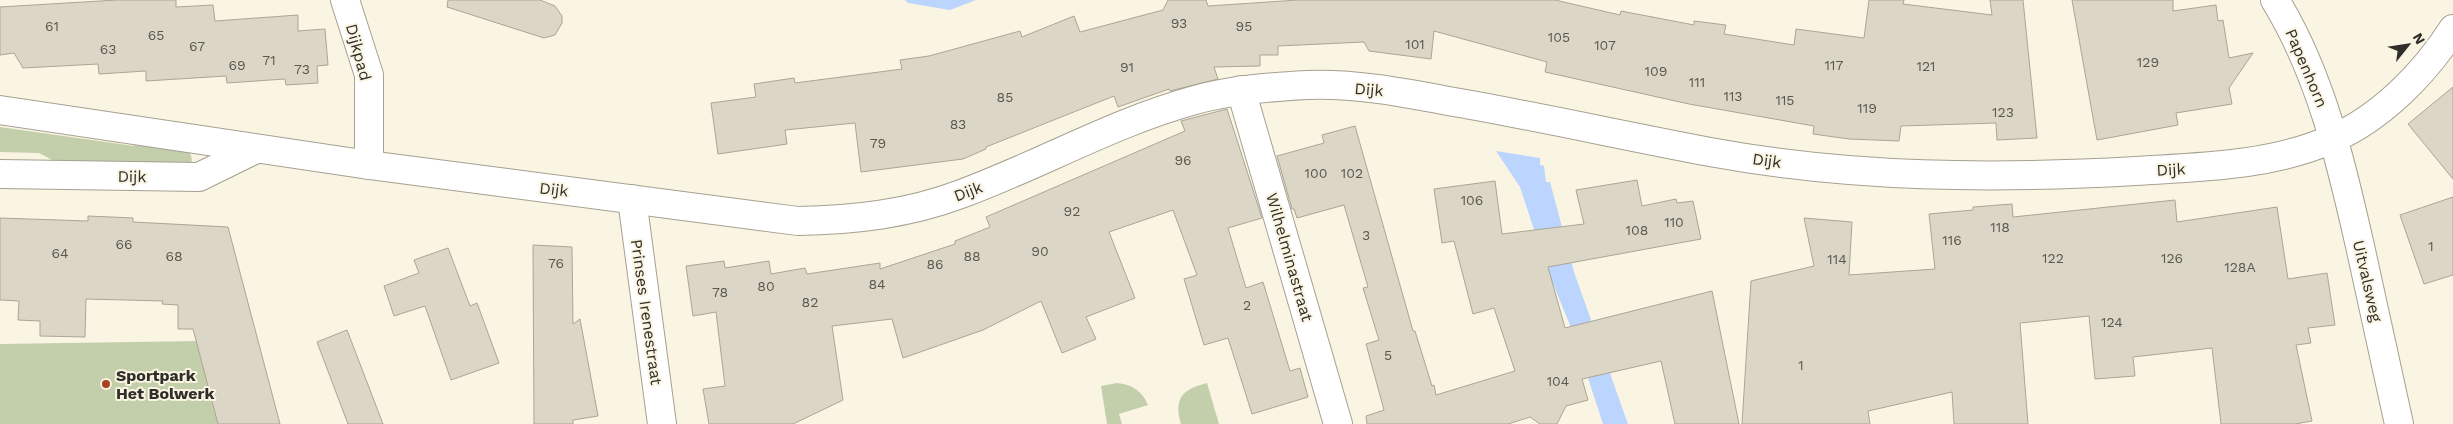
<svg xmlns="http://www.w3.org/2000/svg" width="2453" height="424" viewBox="0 0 2453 424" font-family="'Work Sans',sans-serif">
	<rect width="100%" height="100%" fill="#faf4e3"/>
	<g fill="#c2cfaa">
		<path d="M0,127L134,146L135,140L186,148C191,154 193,157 191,165L58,163L39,153L0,152Z"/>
		<polygon points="201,341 223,424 0,424 0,344"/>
		<path d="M1117,383C1132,384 1142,391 1148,405L1119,414L1122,424H1107L1101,386Z"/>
		<path d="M1207,383L1219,424H1181C1173,398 1183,389 1207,383Z"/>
	</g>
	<g fill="#bcd5fe">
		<polygon points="905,0 976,0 950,10 908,3"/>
		<polygon points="1496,151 1540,158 1540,165 1544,166 1546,182 1550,182 1574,272 1628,424 1603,424 1574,335 1547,269 1520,187"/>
	</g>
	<g fill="#dcd6c6" stroke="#aba596">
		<polygon points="117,0 176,0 176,7 213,5 215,21 298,15 298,31 325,29 328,65 317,66 318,83 286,85 285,79 227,83 226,76 146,81 146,71 99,74 98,64 23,68 14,53 0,55 0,7"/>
		<polygon points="448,0 540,0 555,6 562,16 562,23 555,35 544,38 447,7"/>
		<polygon points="1168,0 1206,0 1208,6 1298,0 1555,0 1620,15 1621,11 1694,25 1694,21 1726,25 1724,34 1794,45 1796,29 1864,38 1869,0 1904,0 1903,4 1992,15 1990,0 2023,0 2037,138 1997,140 1996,123 1901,126 1899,141 1849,139 1813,134 1814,126 1689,104 1545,72 1547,62 1434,31 1431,59 1369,51 1364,42 1278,46 1278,55 1260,55 1260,66 1214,67 1218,79 1170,91 1169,89 1118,107 1114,96 986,147 986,149 963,159 861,172 855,123 785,130 787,144 718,154 711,103 756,97 754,84 794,78 795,83 902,69 900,60 929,56 1020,31 1022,37 1074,16 1080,32 1163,10"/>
		<polygon points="2072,0 2173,0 2173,11 2216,5 2218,21 2223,20 2229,58 2253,53 2229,88 2232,104 2176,113 2178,125 2097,140"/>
		<polygon points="2453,87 2453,179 2408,124"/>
		<polygon points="1227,109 1262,218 1228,228 1246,288 1263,282 1290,371 1300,368 1308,397 1252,414 1228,338 1204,345 1184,279 1197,275 1173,210 1109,232 1135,298 1086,317 1096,339 1062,353 1041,301 983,330 903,358 892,319 832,326 843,400 793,424 709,424 703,389 725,386 716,312 693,316 686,266 724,261 725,268 769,261 771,274 805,268 807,274 880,263 880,269 955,244 955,241 990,227 986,217 1185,131 1181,121"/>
		<polygon points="1355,126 1413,331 1415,331 1432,386 1434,385 1436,395 1515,371 1494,308 1473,314 1454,241 1442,243 1434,189 1495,181 1502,234 1584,224 1576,190 1637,180 1642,206 1676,199 1677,203 1693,201 1701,239 1548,267 1565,328 1712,291 1739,424 1675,424 1661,361 1582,379 1588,400 1566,406 1557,424 1540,424 1530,417 1508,424 1367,424 1366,416 1384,410 1366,344 1379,340 1363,288 1368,287 1344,205 1297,218 1294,209 1292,209 1277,156 1324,143 1322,135"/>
		<polygon points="2453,197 2453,275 2424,284 2400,215"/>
		<polygon points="2175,200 2177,222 2277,207 2288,279 2327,273 2335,325 2308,328 2311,343 2296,345 2312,421 2295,424 2221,424 2212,348 2133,357 2135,376 2095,379 2089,316 2020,323 2028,424 1954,424 1952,392 1868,411 1870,424 1742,424 1751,281 1814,266 1804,218 1852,222 1849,275 1935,269 1929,214 1973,210 1973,207 2012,204 2013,217"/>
		<polygon points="88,216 133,218 133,222 228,227 280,424 218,424 193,329 178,329 178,305 162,304 163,301 86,299 85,337 40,336 40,321 18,320 19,301 0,300 0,218 88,221"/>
		<polygon points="533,245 572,247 573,324 580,319 598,416 573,420 573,424 534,424"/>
		<polygon points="448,248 470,306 477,303 499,363 451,380 425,306 394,316 384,286 419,273 414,260"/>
		<polygon points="347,330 383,424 348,424 317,342"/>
	</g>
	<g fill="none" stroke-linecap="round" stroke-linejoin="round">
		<defs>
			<g id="minor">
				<polyline points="345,0 369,75 369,165"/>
				<path d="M2275,0C2321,75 2341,162 2360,246C2373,305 2386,365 2399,424"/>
				<polyline points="1241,90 1338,424"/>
				<path d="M0,110L369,165L798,221C854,220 908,214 961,194C1040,165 1114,122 1195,100C1231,90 1270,87 1307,85C1356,83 1406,93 1454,102C1540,117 1625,136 1710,152C1851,178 1994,179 2136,171C2202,167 2271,166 2332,139C2381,118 2425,73 2453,29"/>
				<polyline points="0,174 199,177 256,149"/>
				<polyline points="632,199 662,424"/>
			</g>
		</defs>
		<use href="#minor" stroke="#a6a091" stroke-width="30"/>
		<use href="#minor" stroke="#fff" stroke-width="28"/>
	</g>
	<circle fill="#aa4321" stroke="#faf4e3" stroke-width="2" cx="106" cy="384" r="5"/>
	<g text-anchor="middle" stroke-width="4" stroke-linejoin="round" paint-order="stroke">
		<g font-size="14" fill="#5b5850">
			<text x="1179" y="28">93</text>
			<text x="52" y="31">61</text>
			<text x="1244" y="31">95</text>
			<text x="156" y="40">65</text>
			<text x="1559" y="42">105</text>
			<text x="1415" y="49">101</text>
			<text x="1605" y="50">107</text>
			<text x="197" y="51">67</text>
			<text x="108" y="54">63</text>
			<text x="269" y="65">71</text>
			<text x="2148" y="67">129</text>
			<text x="237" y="70">69</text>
			<text x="1834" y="70">117</text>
			<text x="1926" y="71">121</text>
			<text x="1127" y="72">91</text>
			<text x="302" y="74">73</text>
			<text x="1656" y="76">109</text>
			<text x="1697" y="87">111</text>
			<text x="1733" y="101">113</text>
			<text x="1005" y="102">85</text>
			<text x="1785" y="105">115</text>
			<text x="1867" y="113">119</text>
			<text x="2003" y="117">123</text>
			<text x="958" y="129">83</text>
			<text x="878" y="148">79</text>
			<text x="1183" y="165">96</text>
			<text x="1316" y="178">100</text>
			<text x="1352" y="178">102</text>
			<text x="1472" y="205">106</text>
			<text x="1072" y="216">92</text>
			<text x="1674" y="227">110</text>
			<text x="2000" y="232">118</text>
			<text x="1637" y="235">108</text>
			<text x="1366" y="240">3</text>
			<text x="1952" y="245">116</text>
			<text x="124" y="249">66</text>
			<text x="2431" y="251">1</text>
			<text x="1040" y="256">90</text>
			<text x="60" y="258">64</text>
			<text x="174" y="261">68</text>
			<text x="972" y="261">88</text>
			<text x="2053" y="263">122</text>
			<text x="2172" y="263">126</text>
			<text x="1837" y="264">114</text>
			<text x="556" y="268">76</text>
			<text x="935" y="269">86</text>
			<text x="2240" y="272">128A</text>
			<text x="877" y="289">84</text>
			<text x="766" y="291">80</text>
			<text x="720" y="297">78</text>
			<text x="810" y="307">82</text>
			<text x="1247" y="310">2</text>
			<text x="2112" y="327">124</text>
			<text x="1388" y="360">5</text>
			<text x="1801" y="370">1</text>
			<text x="1558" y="386">104</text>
		</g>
		<g font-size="16" fill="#302e28" stroke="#faf4e3">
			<text transform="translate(359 52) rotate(75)" y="6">Dijkpad</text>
			<text transform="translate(2307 68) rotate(67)" y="6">Papenhorn</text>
			<text transform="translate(1369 89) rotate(5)" y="6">Dijk</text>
			<text transform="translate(1767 160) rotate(8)" y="6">Dijk</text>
			<text transform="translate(2171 169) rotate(-3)" y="6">Dijk</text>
			<text transform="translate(132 176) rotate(1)" y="6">Dijk</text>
			<text transform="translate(554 189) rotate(7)" y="6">Dijk</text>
			<text transform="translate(968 191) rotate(-21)" y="6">Dijk</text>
			<text transform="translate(1290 257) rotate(74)" y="6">Wilhelminastraat</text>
			<text transform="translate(2368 281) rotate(77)" y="6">Uitvalsweg</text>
			<text transform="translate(647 312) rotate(82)" y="6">Prinses Irenestraat</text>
		</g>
		<g font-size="16" font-weight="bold" fill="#302e28" stroke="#faf4e3" text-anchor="start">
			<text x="116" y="381">Sportpark<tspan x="116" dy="18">Het Bolwerk</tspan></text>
		</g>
	</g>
	<g transform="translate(2408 45) rotate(60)" stroke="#faf4e3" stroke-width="4" paint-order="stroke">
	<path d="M0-4L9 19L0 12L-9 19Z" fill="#302e28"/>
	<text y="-8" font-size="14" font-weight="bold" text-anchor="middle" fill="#302e28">N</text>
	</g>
</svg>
